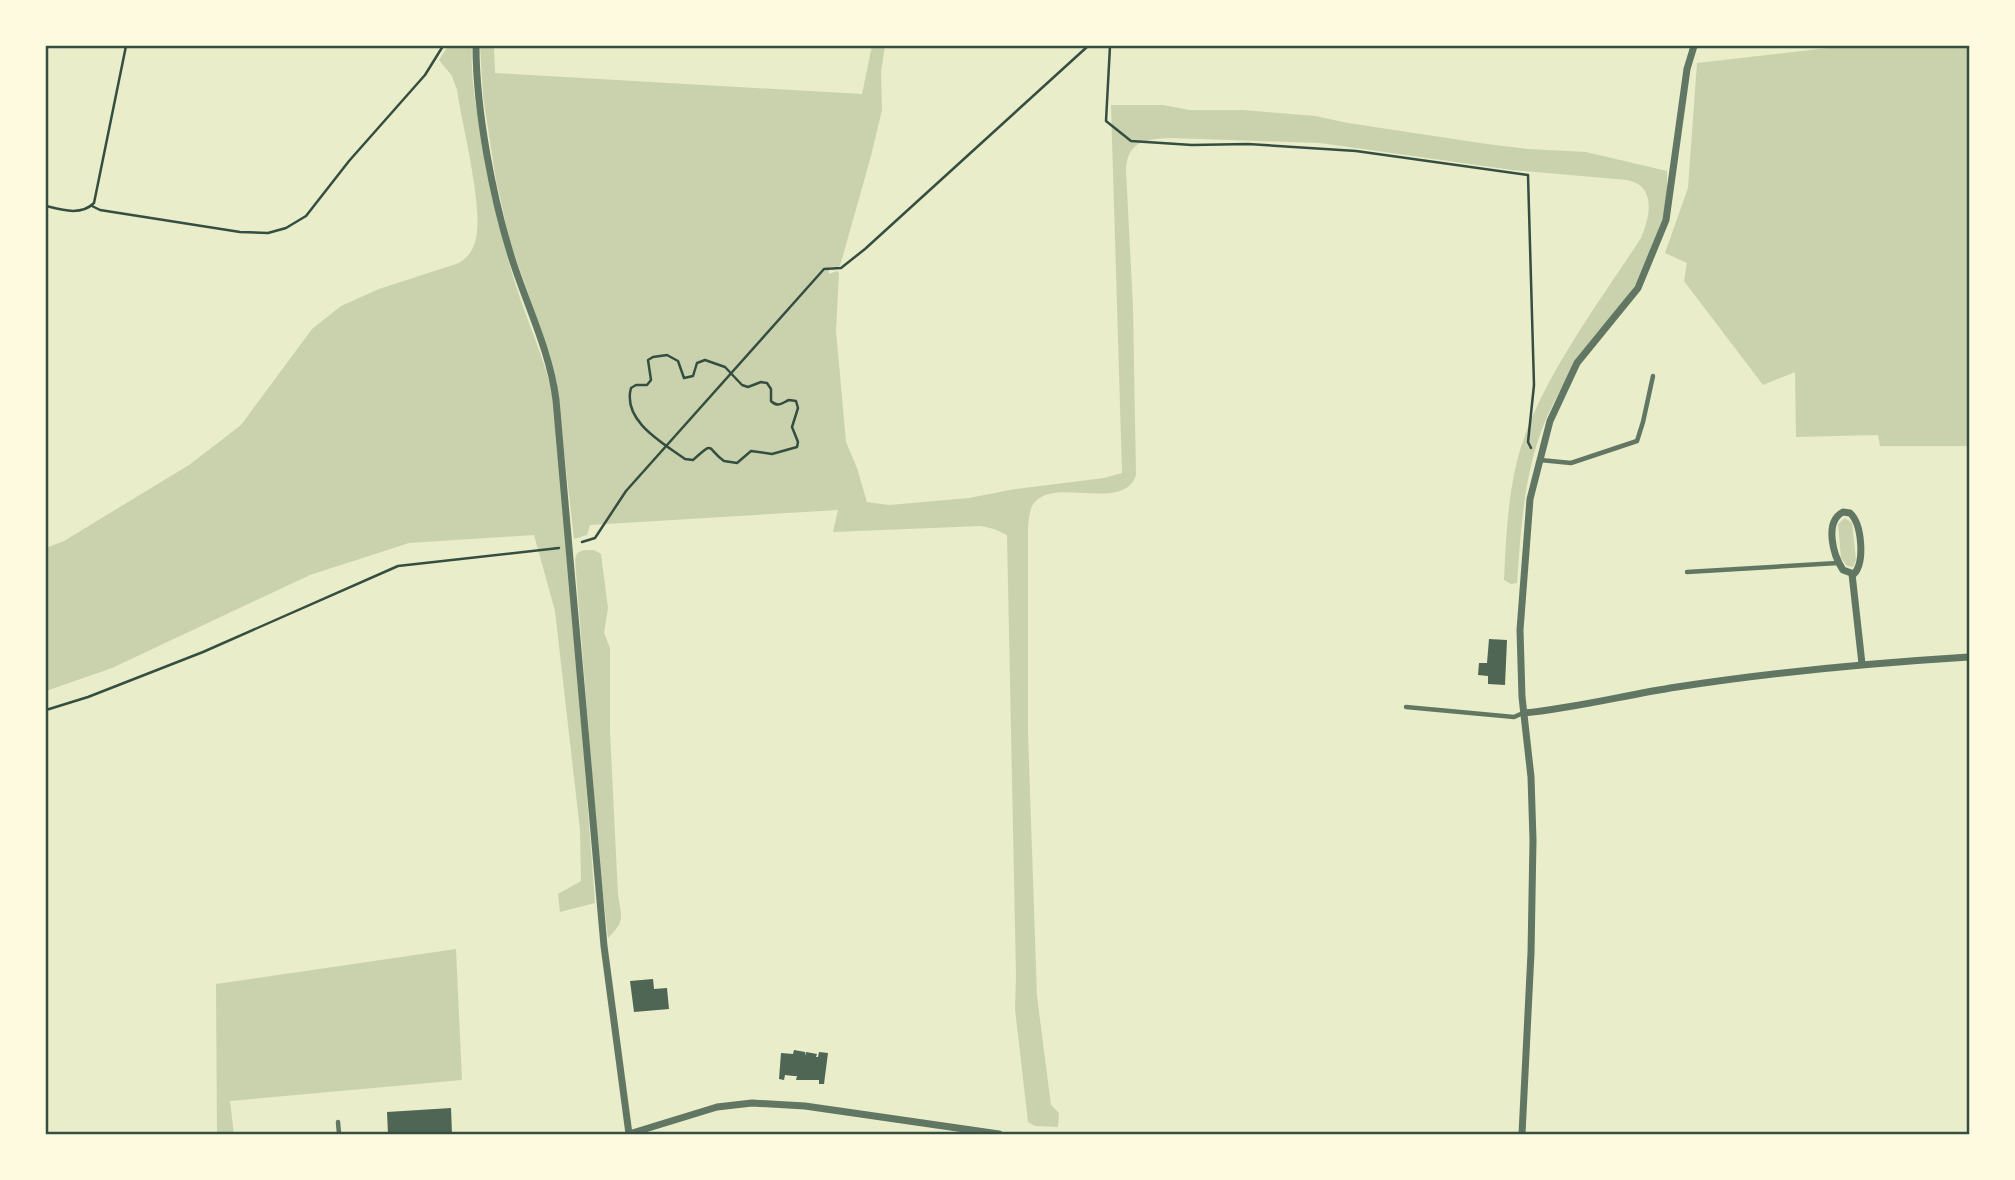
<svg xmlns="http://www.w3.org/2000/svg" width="2015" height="1180" viewBox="0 0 2015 1180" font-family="'Source Sans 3',sans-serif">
	<rect width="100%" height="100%" fill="#e9edc9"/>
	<g fill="#cad2ad">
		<path d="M448,46H472C470,84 479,124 486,162C494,204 503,245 516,286C529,327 546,360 554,403L573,611L595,903L560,912L558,894L581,881L580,830L555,611L534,535L409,543L310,575L112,668L46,691V548L64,541L189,465L241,425L312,329L341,306L379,289L459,263C468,257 472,252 475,242C485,211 462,126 457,90L452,76L439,60Z"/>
		<path d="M480,46H494L495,73L862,94L872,46H885L881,72L882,110L871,156L840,266L837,268L829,267V274L837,271L839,273L836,331L846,442L857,468L867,502L889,505L969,498L1015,489L1104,478L1122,473L1111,105H1163L1189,110H1243L1315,116L1348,123L1487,144L1528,149L1586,152L1667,171V208L1638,281L1562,388C1525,449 1522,515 1517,583L1511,584L1504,580C1506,536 1508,489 1521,447C1544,375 1600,301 1641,238C1650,217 1657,186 1627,180L1512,170L1320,143L1171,138C1146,139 1127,141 1126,170L1133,307L1136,475C1124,512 1058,478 1036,501C1029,507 1029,519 1028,527V733L1037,996L1051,1105L1059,1113L1058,1127L1035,1126L1028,1122L1015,1009L1016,976L1007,535L994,529L981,526L833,532L838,510L590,525L587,535L574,539L556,380L550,355L510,242L496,180L483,96Z"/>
		<polygon points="1845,46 1969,46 1969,446 1880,446 1878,435 1796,437 1795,372 1763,385 1684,281 1687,263 1665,253 1688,188 1697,63"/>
		<polygon points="1845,518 1852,523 1856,560 1853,567 1847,566 1841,558 1838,524"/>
		<path d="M584,550H594L601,554L608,608L604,633L610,648V732L618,895C622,918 625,921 608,938L599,860L575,560L577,553Z"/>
		<polygon points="456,949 462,1080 230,1101 234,1134 217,1134 216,984"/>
	</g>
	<g fill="#4f6655">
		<polygon points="1489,639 1507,640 1505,685 1488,684 1488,676 1478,675 1479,663 1487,663"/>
		<polygon points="653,979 654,989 667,988 669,1009 634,1012 630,981"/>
		<polygon points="794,1050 805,1052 806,1056 806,1052 817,1054 816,1057 818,1057 819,1052 828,1053 824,1084 819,1084 819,1080 796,1080 797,1076 794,1076 785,1075 784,1080 779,1079 781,1053 793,1054"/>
		<polygon points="451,1108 452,1134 388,1134 387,1112"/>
	</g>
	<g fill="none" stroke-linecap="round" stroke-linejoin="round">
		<g stroke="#344e41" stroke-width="2.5">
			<polyline points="1110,46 1106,121 1131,141 1192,145 1248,144 1356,151 1528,175 1534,385 1528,442 1531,448"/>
			<path d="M46,206C62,210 81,216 94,203L126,46"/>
			<polyline points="92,206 100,210 240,232 268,233 286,228 306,216 349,161 425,75 443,46"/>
			<path d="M667,355L678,361L684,378L693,376L697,363L705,360L725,367L742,385L748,387L761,382L767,383L771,389V401C778,408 782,403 789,400L796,401L798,408L792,427L798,442L797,447L772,454L751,451L737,463L724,461C706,448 715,440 693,460L685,459C663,443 622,421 631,388L636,385H647L651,380L648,360L653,357Z"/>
			<polyline points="582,542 595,538 626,491 824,269 841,268 865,249 1088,46"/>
			<polyline points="46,710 88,697 203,652 398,566 559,548"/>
		</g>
		<g stroke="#617663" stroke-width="4.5">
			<polyline points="1540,460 1571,463 1637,441 1643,422 1653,376"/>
			<polyline points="1687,572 1838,563"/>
			<polyline points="1406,707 1514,717 1523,713"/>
			<polyline points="338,1122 339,1134"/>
		</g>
		<g stroke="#617663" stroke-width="7">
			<path d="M476,46C476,111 493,200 513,262C528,308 550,352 556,400L604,946L629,1134"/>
			<path d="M1843,512L1850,513C1862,524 1865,562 1854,574L1843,570C1833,555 1824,522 1843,512Z"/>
			<polyline points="1852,574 1862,664"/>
			<path d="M1524,713C1575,708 1625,695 1677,687C1774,672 1872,663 1969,657"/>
			<polyline points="629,1134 717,1107 752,1103 805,1106 999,1134"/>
			<polyline points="1522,1134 1531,953 1533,840 1531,777 1522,697 1520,630 1530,499 1550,421 1577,363 1638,288 1666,220 1687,69 1694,46"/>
		</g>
	</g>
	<rect width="2015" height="1180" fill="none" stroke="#fefae0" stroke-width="94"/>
	<rect x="47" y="47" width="1921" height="1086" fill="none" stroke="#344e41" stroke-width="2.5"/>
</svg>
